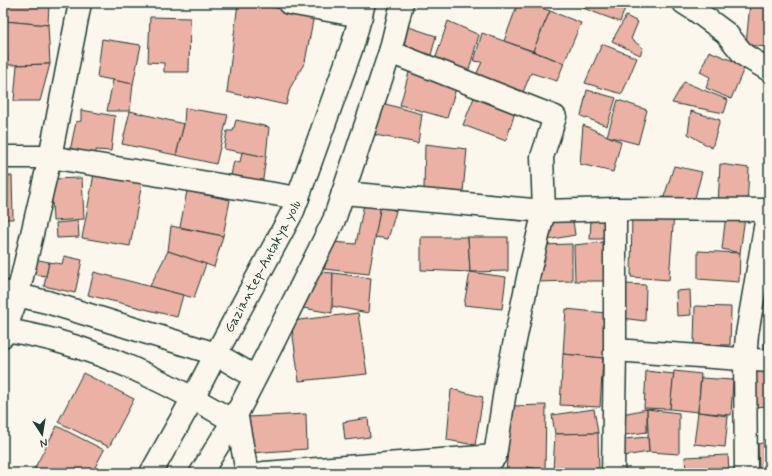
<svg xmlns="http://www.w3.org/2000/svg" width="772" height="476" viewBox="0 0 772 476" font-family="Mynerve,sans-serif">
	<rect width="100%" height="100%" fill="#fbf7ec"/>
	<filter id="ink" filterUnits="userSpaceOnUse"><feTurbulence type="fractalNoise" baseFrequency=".025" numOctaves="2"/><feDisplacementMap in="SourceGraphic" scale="8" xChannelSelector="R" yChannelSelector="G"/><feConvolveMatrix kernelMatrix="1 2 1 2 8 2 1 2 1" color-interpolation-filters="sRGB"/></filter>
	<g filter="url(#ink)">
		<g fill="#ebb1a4" stroke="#1f3d34">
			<polygon points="4,3 49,3 48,25 4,21"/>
			<polygon points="238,3 249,3 314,15 305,62 290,88 286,105 227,92"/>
			<polygon points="518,3 528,3 550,11 533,51 504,41"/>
			<polygon points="585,3 627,3 620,22 583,8"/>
			<polygon points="750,3 769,3 769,41 768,47 746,45"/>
			<polygon points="550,11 581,23 564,63 533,51"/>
			<polygon points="626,16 638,22 631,39 643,48 640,55 612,41"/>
			<polygon points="150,17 190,18 189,72 164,72 164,63 148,62"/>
			<polygon points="4,21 48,25 50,64 8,65"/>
			<polygon points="448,21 479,35 468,73 435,60"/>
			<polygon points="400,24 436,36 429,63 394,51"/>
			<polygon points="482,33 564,63 557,81 531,73 523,92 476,75 482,62 474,61"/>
			<polygon points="102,39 141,45 133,84 97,77"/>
			<polygon points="602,44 637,58 622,94 585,83"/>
			<polygon points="709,51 745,66 731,99 706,88 710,77 700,72"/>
			<polygon points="50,64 40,101 14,101 17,65"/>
			<polygon points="410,69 457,85 447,118 400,105"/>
			<polygon points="113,80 133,84 130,111 107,111"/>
			<polygon points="684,82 728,100 724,113 672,103"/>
			<polygon points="477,90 517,106 506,141 463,125"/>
			<polygon points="587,90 616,98 607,126 581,116"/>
			<polygon points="618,100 647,110 638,144 607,136"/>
			<polygon points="382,103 422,114 418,143 375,135"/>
			<polygon points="185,108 228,115 216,164 176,155 184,124"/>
			<polygon points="81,110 115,116 111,151 96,150 96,158 70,151 76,122 81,121"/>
			<polygon points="130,111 184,124 176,155 122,144"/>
			<polygon points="691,111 720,120 712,148 688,134"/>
			<polygon points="236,120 269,127 266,157 224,149 227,131 233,131"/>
			<polygon points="583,125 621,142 613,172 580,164"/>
			<polygon points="425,144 467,149 463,192 424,189"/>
			<polygon points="242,152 266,157 262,186 230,180 234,161 240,162"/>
			<polygon points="720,164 749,168 747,208 718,206"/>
			<polygon points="674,166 702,172 693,205 662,203"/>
			<polygon points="94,174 142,183 130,246 82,238"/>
			<polygon points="3,176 12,176 13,219 3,219"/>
			<polygon points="82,178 84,219 53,221 51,179"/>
			<polygon points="187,191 230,200 223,236 180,227"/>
			<polygon points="364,204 381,205 369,274 324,269 333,242 356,244"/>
			<polygon points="381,205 396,211 388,239 375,237"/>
			<polygon points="632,211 674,213 669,280 631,277"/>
			<polygon points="572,213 575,235 547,240 543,217"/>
			<polygon points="726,214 745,217 740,253 722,249"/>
			<polygon points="591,219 604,220 604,239 590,239"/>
			<polygon points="78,221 79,237 57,238 56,223"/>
			<polygon points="171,226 223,236 214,267 168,251"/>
			<polygon points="421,237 468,237 470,272 421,270"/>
			<polygon points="468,237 508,237 508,271 470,272"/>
			<polygon points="604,242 604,281 575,281 574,245"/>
			<polygon points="572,244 572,281 538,282 539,245"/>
			<polygon points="168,251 206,264 194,298 150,286"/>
			<polygon points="698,251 740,253 739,282 698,279"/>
			<polygon points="64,256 82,260 75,293 44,286 49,262 62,264"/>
			<polygon points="34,259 49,262 46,276 32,274"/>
			<polygon points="769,269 769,317 757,315"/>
			<polygon points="94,272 183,295 177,317 88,295"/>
			<polygon points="319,272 333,273 332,313 303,308"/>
			<polygon points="470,272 506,277 502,309 464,305"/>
			<polygon points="333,273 371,278 368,313 332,306"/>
			<polygon points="625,284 646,285 645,321 621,318"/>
			<polygon points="690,290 691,315 677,316 676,291"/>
			<polygon points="695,306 731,307 730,345 694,345"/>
			<polygon points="566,309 606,313 603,358 563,354"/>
			<polygon points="358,313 367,374 299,381 291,321"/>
			<polygon points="766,322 769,323 769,361 763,360"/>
			<polygon points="563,354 603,358 600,407 560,405"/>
			<polygon points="756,365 769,368 769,406 754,407"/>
			<polygon points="646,371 674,374 670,409 644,408"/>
			<polygon points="674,371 701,374 698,412 670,409"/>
			<polygon points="83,373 134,399 109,447 58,422"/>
			<polygon points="701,378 733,380 731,415 698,412"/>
			<polygon points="451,389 483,397 475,445 447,440"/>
			<polygon points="546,405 545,470 527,467 526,473 506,473 511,406"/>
			<polygon points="594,409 598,433 555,434 552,415"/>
			<polygon points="647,409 647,432 625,435 622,414"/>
			<polygon points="647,409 679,413 679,454 649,452"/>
			<polygon points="698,412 728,416 725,447 694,444"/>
			<polygon points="306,414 307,449 250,453 248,417"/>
			<polygon points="368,418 370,437 345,440 343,422"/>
			<polygon points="57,426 104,450 92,473 32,473"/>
			<polygon points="598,433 599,473 553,471 555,434"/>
			<polygon points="648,437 649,452 624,456 624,439"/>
			<polygon points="769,441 769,473 759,473 758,444"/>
			<polygon points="728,455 729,473 686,473 685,457"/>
			<polygon points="527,467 545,470 553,471 553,473 526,473"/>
		</g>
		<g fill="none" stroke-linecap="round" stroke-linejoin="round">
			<defs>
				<g id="minor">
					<polyline points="289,3 361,16"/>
					<polyline points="684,3 695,10 726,33 744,55 769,70"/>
					<polyline points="390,52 555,117 542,157 544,211 529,273 506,384 495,456 489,463 488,473"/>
					<polyline points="3,157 50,157 298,198"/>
					<polyline points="343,193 544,211 615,209 769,210"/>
					<polyline points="4,292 47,302 216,354 255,377"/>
					<path d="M3,329C21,333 39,336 57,341C119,358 177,388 233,421"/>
					<polyline points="3,336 18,294 50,157 80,3"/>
					<polyline points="615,350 769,361"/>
					<polyline points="236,412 247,473"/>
					<polyline points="264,473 495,456"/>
					<polyline points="613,473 615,350 615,209"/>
					<polyline points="746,473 745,360 747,334 768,210"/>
				</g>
				<g id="major">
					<polyline points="151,473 193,398 216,354 293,211 353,44 364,3"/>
					<polyline points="201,473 233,421 274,341 334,220 390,52 402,3"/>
				</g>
			</defs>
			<use href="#minor" stroke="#1f3d34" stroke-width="25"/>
			<use href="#major" stroke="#1f3d34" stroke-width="25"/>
			<use href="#minor" stroke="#fbf7ec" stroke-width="22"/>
			<use href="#major" stroke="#fbf7ec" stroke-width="22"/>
		</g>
	</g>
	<g text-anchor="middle" stroke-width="4" stroke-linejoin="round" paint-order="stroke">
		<g font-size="14" fill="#1f3d34" stroke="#fbf7ec">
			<text transform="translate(262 266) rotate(-62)" y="5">Gaziantep-Antakya yolu</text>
		</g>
	</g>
	<rect width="772" height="476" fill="none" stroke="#fbf7ec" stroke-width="16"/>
	<rect x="8" y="8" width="756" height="460" fill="none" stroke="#1f3d34" stroke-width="1.5" filter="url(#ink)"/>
	<g transform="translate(42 434) rotate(168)" stroke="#fbf7ec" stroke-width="3" paint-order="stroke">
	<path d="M0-3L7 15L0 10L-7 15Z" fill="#1f3d34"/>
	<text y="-6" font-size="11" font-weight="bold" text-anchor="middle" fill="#1f3d34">N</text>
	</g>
</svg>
